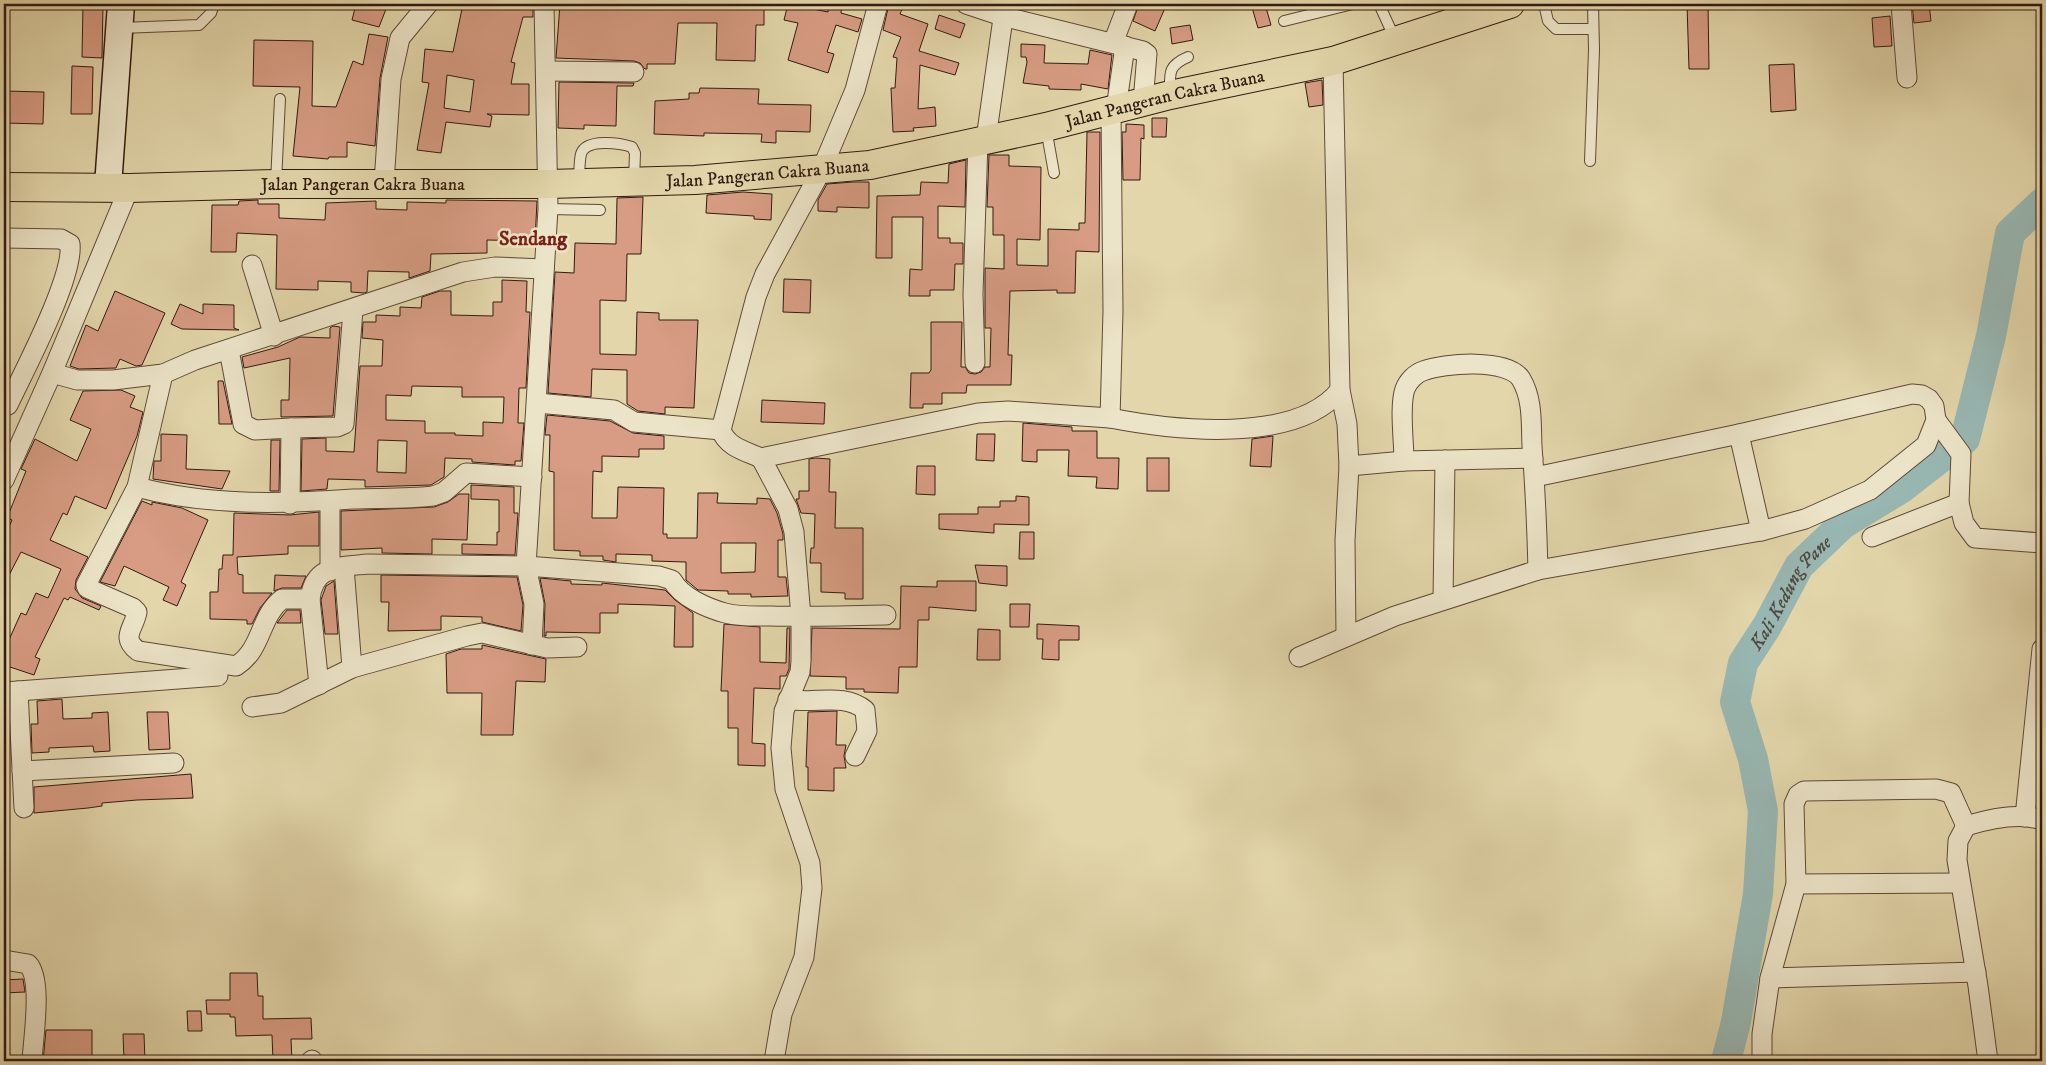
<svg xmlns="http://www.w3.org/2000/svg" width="2046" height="1065" viewBox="0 0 2046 1065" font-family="'IM FELL DW Pica',serif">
	<rect width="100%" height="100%" fill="#e2d6aa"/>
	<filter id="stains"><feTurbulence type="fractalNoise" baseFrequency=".004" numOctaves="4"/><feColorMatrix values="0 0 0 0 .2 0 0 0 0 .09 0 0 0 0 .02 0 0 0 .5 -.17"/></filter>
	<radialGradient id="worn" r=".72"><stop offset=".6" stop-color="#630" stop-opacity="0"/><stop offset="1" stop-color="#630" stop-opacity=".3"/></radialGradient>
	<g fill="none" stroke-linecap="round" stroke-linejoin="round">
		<path stroke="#98b7b2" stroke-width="30" id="s1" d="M1726,1061L1736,1022L1758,894L1763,811L1753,759L1735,702L1743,663L1767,626L1799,566L1843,524L1902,488L1965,439L1991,336L2010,233L2042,203"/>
	</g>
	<g fill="#d79c83" stroke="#331a11" fill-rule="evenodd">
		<polygon points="83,4 103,4 102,58 82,57"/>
		<polygon points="356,4 388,4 379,27 352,20"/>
		<path d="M463,4H533V17H523L511,62L515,63L511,84H529V115L487,114L492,116L490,127L446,122L441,153L417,150L429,83L422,82L425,49L453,52ZM447,75L474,80L470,112L444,108Z"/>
		<polygon points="560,4 764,4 764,25 756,25 755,61 716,60 717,23 678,23 675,64 647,64 647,69 645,69 640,63 634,61 556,58"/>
		<polygon points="788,4 828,12 828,4 842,4 841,13 862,19 858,32 836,25 827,52 834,54 828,73 788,60 798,23 784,20"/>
		<polygon points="889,4 903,7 900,14 928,24 919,51 959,63 955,75 920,65 918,109 935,107 936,126 913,128 914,131 893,132 891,88 895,88 897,58 893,57 901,37 883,30"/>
		<polygon points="1139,4 1154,4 1165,8 1155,31 1133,21"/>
		<polygon points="1251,4 1265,4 1271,25 1258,28"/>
		<polygon points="1687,4 1708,4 1709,69 1689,69"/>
		<polygon points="1912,4 1929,4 1931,21 1914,23"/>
		<polygon points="939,15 965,24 960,38 935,29"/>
		<polygon points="1890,16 1892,46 1874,47 1872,18"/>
		<polygon points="1190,25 1193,40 1172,44 1170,28"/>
		<polygon points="369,34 388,37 380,78 375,146 347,142 347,157 329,157 328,159 293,156 300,87 253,86 254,40 313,41 312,106 336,107 353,61 363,65"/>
		<polygon points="1021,44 1045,45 1044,63 1088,64 1090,50 1112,55 1108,89 1081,84 1081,90 1049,89 1049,86 1023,83 1027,62 1026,57 1021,57"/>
		<polygon points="1794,64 1796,110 1771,112 1769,65"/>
		<polygon points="72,66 93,67 92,114 71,114"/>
		<polygon points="1322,80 1323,105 1309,107 1305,83"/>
		<polygon points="559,82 634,83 633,86 617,86 616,126 584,125 584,129 558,128"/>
		<polygon points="700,88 759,89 758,104 811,105 810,132 776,131 776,143 761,142 762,134 704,133 704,136 654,134 655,101 689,99 689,93 699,93"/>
		<polygon points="4,91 44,92 43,124 4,123"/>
		<polygon points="1152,118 1167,118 1166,137 1152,137"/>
		<polygon points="1126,124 1144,125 1144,139 1141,138 1140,180 1123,180 1122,132 1126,132"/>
		<polygon points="1087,132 1100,132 1099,252 1076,251 1075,293 1057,293 1057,290 1010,291 1008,355 1012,355 1011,385 967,385 966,393 942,393 942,404 923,404 923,408 910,408 911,373 929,373 931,370 931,322 962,322 961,367 965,367 969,373 975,374 981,372 985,367 990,367 991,328 985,328 985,268 1004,269 1004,235 993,235 993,207 987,207 989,155 1009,155 1009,166 1041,167 1040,240 1017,239 1017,265 1048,266 1048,229 1079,230 1079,223 1085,223"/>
		<polygon points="966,160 965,207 938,206 938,238 950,238 950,243 963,243 963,264 955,264 954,290 930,290 930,296 909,296 910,269 922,270 923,217 892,217 892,258 876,258 877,196 920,195 921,182 948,183 949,164"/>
		<polygon points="853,182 869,182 869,208 837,207 837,212 818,211 818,200 827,184"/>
		<polygon points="743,192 772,194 771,220 754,219 754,216 706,213 707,195"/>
		<polygon points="643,197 641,254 627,254 626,301 600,300 600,354 636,355 637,312 659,313 659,320 698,320 694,408 665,407 665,414 638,411 627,404 627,370 592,369 591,397 548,393 555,272 574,273 575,243 616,244 617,198"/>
		<polygon points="258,200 258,204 279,204 279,218 325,220 326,203 376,201 376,209 407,210 407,202 446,203 446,200 537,201 535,241 487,240 487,253 431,254 430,271 409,278 409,272 368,271 367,292 364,293 351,292 351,282 318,281 318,290 276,289 277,235 237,233 236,252 211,252 212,205 238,205 239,201"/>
		<polygon points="784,279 811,280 810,313 783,312"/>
		<path d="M502,280L527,281L526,312H530L526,388H519L518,423H524L521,461H515V465L472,462V459L445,458L444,477L431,485L365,487V480L328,479L327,489L301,491L302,439L326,438V451L354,452L360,366H382L383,340L362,338L363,322H376V315L400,316V307L421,308L422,297L440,291H451V315L493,316V302H502ZM412,386L462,387V397H504L503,423L483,422V436L455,435V433H425V421L386,420V395L411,396ZM378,440L407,441L406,473L377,472Z"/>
		<polygon points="115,291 165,313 142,365 136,366 120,359 116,368 79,369 70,366 86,325 98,331"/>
		<polygon points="180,304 203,314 203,304 234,305 234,328 239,330 182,329 171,324"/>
		<polygon points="333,326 340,327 333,416 281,417 281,400 289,400 290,358 244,368 242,357 278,347 300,337 330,338 330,328"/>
		<polygon points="218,381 223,381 232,424 219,424"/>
		<polygon points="121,390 135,396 130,407 143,412 137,436 106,509 75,496 67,515 63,513 50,540 88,557 76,580 75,589 82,598 101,606 99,610 70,597 68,600 64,598 35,657 40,659 34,675 4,665 4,651 21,613 26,615 36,593 48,598 61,569 21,552 4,585 4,538 12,520 7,518 26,471 21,469 35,439 77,461 91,429 70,420 83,391"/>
		<polygon points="762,400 825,403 824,424 761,422"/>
		<path d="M547,415L610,421L633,433L664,436V449H639V457L602,456V472L593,471L592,518H617L618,487L664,488L663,534H667V538H697L698,493H718L717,503L757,504V498L770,499L777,513L783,534V540H778V577H786L788,596L751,597V594H728V591L698,590L686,580V562L652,561V555L616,554V562L603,560V556H580V551L554,550V472L549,471L550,435H545ZM721,543H756L755,572L721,573Z"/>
		<polygon points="1023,423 1072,427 1072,431 1097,431 1097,458 1119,458 1118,489 1096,488 1097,477 1068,476 1069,450 1037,450 1037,462 1022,461"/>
		<polygon points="161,434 187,435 186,469 230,471 222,489 153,479 154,461 161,461"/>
		<polygon points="977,434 995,434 994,461 976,460"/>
		<polygon points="1273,436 1271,467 1250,466 1252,439"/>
		<polygon points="271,440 280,440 279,491 270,491"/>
		<polygon points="815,458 830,459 829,492 836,492 835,528 863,528 863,599 845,599 845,593 821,592 821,563 810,563 811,548 814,548 815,514 801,513 796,499 799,499 799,491 809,491 809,459"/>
		<rect x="1147" y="458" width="22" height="33"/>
		<polygon points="917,466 935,466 935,495 916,494"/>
		<polygon points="471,485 514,487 514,513 518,513 515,555 462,554 462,544 497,545 497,532 499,532 499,500 471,499"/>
		<polygon points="459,494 469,494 467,540 432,539 432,554 382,553 382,548 341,550 341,511 434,507 448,502"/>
		<polygon points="1016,496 1029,497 1029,525 994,524 994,533 939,529 939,514 978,514 978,507 1000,507 1000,501 1016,501"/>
		<polygon points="142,501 152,505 152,502 182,508 208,520 181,582 186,585 177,606 163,600 169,587 124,566 115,586 100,582"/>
		<polygon points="319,512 319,546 288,546 288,554 237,557 238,574 243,575 243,593 272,593 260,608 252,624 247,624 247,620 210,619 210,592 218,592 219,569 222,569 223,555 233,555 234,513 290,515"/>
		<polygon points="1020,532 1034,532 1034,559 1019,559"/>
		<polygon points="975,565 1007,566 1007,586 979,583"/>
		<polygon points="275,575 299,576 306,576 301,588 282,588 274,591"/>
		<polygon points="381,575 517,577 523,605 521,631 482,622 482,617 441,616 441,630 388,631 389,602 381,602"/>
		<polygon points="540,578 571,581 571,584 602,585 602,583 665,590 675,600 693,613 693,647 674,647 675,606 654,605 618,604 618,613 600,613 600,633 546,632 546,636 544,636 545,604"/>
		<polygon points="334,581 338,634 325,634 321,600 326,586"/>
		<polygon points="937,581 976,581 976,611 929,607 929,620 918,620 917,667 899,667 898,693 864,692 864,689 846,689 846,677 810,676 812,628 900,629 901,586 937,587"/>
		<polygon points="1010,604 1030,604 1029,627 1010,627"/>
		<polygon points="287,610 300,610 301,623 277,623"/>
		<polygon points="724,624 760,627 760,662 786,663 787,628 790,628 789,669 786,676 780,676 780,689 754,688 752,743 765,744 765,766 738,765 738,728 728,728 728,691 721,691"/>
		<polygon points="1037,624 1079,626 1079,640 1059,640 1059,660 1042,659 1043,639 1037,639"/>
		<polygon points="978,629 1000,630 1000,660 977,660"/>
		<polygon points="482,645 546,659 545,682 516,681 513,735 481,735 482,693 447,693 446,654 461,649 482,649"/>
		<polygon points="62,699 63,719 92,718 92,713 108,712 110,751 94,752 93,746 49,748 49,752 32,753 31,724 38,724 37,701"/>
		<polygon points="837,711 836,745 846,745 844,756 846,768 834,768 834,791 808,790 808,767 806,767 808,712"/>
		<polygon points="147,712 168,712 170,749 149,750"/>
		<polygon points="191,774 193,798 137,800 102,803 102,806 88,808 34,813 34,787"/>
		<polygon points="230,973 257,973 258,996 263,996 263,1019 311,1018 312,1039 291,1039 292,1061 273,1061 272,1035 236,1036 235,1017 230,1017 230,1014 207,1014 206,1000 230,1000"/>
		<polygon points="23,979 25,992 4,993 4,980"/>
		<polygon points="187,1011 201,1011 202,1031 188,1031"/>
		<polygon points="46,1030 92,1030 92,1060 43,1061"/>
		<polygon points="123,1034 144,1034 145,1061 124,1061"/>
	</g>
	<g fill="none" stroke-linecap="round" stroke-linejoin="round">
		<defs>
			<g id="lane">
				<polyline points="1379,4 1395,39"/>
				<polyline points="1544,4 1548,21 1556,29 1593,29"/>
				<polyline points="1284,21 1353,4"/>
				<polyline points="120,28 199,25 211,13 214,4"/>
				<path d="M1170,94C1170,74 1167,66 1188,57"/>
				<polyline points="1046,128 1054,173"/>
				<polyline points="1590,161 1594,50 1593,4"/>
				<polyline points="276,182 280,99"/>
				<path d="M578,182C580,173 579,162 581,154C586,138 620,143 632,147L635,153L634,181"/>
				<polyline points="548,209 600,210"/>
			</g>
			<g id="street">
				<path d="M878,4L855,90L821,171L765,274L756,297L721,430C727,447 745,451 761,458L978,413L1008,411L1110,418L1113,311L1111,110"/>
				<polyline points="966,4 1002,16 1143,51 1147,54 1143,102"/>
				<polyline points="1901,4 1907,78"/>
				<polyline points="1113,43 1128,4"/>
				<polyline points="1333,61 1340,390 1347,424 1349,466 1345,540 1346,636"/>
				<polyline points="546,71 634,72"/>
				<polyline points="1116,109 1125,46"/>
				<polyline points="986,139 1005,4"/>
				<polyline points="384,183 391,79 400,38 428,4"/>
				<path d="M4,238L61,239L70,244C74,277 24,371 8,405"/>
				<polyline points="252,265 274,336"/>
				<polyline points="229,350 243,424 255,430 291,428 290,504"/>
				<polyline points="975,363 973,294 978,141"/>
				<polyline points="52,373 77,380 113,380 163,374 195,360 463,272 495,267 544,269"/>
				<path d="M163,374L137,487L86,585L87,588L133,608L137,612C134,629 120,637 138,651L236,666C263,649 259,617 282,599H310C314,565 339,567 368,564L526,566L659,576L672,580C681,597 707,608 725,613C740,617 756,616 771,616C809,617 847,616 886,615"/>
				<polyline points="537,403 614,410 634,422 721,430"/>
				<path d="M1110,418C1172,430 1296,445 1340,390"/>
				<polyline points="291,428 337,427 344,424 353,310"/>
				<polyline points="1739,434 1761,531"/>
				<polyline points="761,458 788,509 794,532 801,617 801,661 800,672 784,711 781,748 785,789 810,863 812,888 804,957 782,1014 774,1061"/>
				<path d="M1404,461C1404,441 1399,406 1405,389C1408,381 1416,373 1423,371C1444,363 1508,358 1521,379C1533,399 1531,423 1532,446C1535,487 1537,529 1538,570"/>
				<polyline points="1349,466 1404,461 1533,458"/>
				<polyline points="4,480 52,373 129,188"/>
				<path d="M137,487C207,506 281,504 353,499C380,498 406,499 433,496L444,492L466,473L532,477"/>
				<polyline points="330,501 330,571"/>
				<polyline points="1959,503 1964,523 1975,538 2042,543"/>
				<polyline points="1872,537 1959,503 1961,454 1936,420"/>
				<polyline points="344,567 352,668"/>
				<polyline points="310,599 319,685"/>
				<polyline points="1443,600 1445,460"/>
				<polyline points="532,645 534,604 526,566 548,209 544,4"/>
				<polyline points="1299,657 1395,616 1538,570 1761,531 1805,519 1870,490 1926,445 1936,420 1934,406 1929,399 1922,395 1912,394 1739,434 1535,477"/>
				<polyline points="18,691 218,676"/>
				<polyline points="4,692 18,691 24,808"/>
				<path d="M788,699C813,705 843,692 865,710L867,731L855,756"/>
				<polyline points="252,707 281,703 352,668 467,636 482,633 547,648 577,647"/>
				<polyline points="22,771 174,763"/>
				<polyline points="2025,817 2042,649"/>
				<polyline points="1796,884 1960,883"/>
				<path d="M4,960L28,964C43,980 33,1039 32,1061"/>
				<polyline points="1770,978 1976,972"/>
				<polyline points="311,1061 312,1060"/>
				<polyline points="1762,1061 1762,1034 1770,978 1796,884 1794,804 1798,795 1804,791 1936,789 1951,793 1966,826"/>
				<path d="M1988,1061L1978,986L1957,860L1958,841L1966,826C1989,819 2018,812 2042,820"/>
			</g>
			<polyline id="secondary" points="108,186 121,4"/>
			<g id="primary">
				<path id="s2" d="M4,187L129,188L276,184H548L695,180L870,165L1046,127L1170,95L1333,61L1510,4"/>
			</g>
		</defs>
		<use href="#lane" stroke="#5f4937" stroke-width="12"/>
		<use href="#street" stroke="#5f4937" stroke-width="21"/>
		<use href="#secondary" stroke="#331a11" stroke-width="29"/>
		<use href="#primary" stroke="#331a11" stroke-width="30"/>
		<use href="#lane" stroke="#ece4c8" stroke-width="10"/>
		<use href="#street" stroke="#ece4c8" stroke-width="19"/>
		<use href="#secondary" stroke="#ece4c8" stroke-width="26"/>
		<use href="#primary" stroke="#e2d6aa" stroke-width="28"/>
	</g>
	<g text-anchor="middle" stroke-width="5" stroke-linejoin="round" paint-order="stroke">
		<g font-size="18" fill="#331a11" stroke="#ece4c8">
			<text dy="6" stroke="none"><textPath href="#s2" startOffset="1169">Jalan Pangeran Cakra Buana</textPath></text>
			<text dy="6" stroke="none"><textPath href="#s2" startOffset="764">Jalan Pangeran Cakra Buana</textPath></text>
			<text dy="6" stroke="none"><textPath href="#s2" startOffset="359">Jalan Pangeran Cakra Buana</textPath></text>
		</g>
		<g font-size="19" font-style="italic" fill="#514941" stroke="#ece4c8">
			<text dy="7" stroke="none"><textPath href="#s1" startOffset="491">Kali Kedung Pane</textPath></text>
		</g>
		<g font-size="20" font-weight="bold" fill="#7a1f14" stroke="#ece4c8">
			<text x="533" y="245">Sendang</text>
		</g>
	</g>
	<rect width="2046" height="1065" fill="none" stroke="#e2d6aa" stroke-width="20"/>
	<rect x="5" y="5" width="2036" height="1055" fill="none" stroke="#331a11" stroke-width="2.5"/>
	<rect x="10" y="10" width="2026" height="1045" fill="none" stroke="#331a11"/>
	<rect width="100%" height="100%" filter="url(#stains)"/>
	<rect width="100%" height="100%" fill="url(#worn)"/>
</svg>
